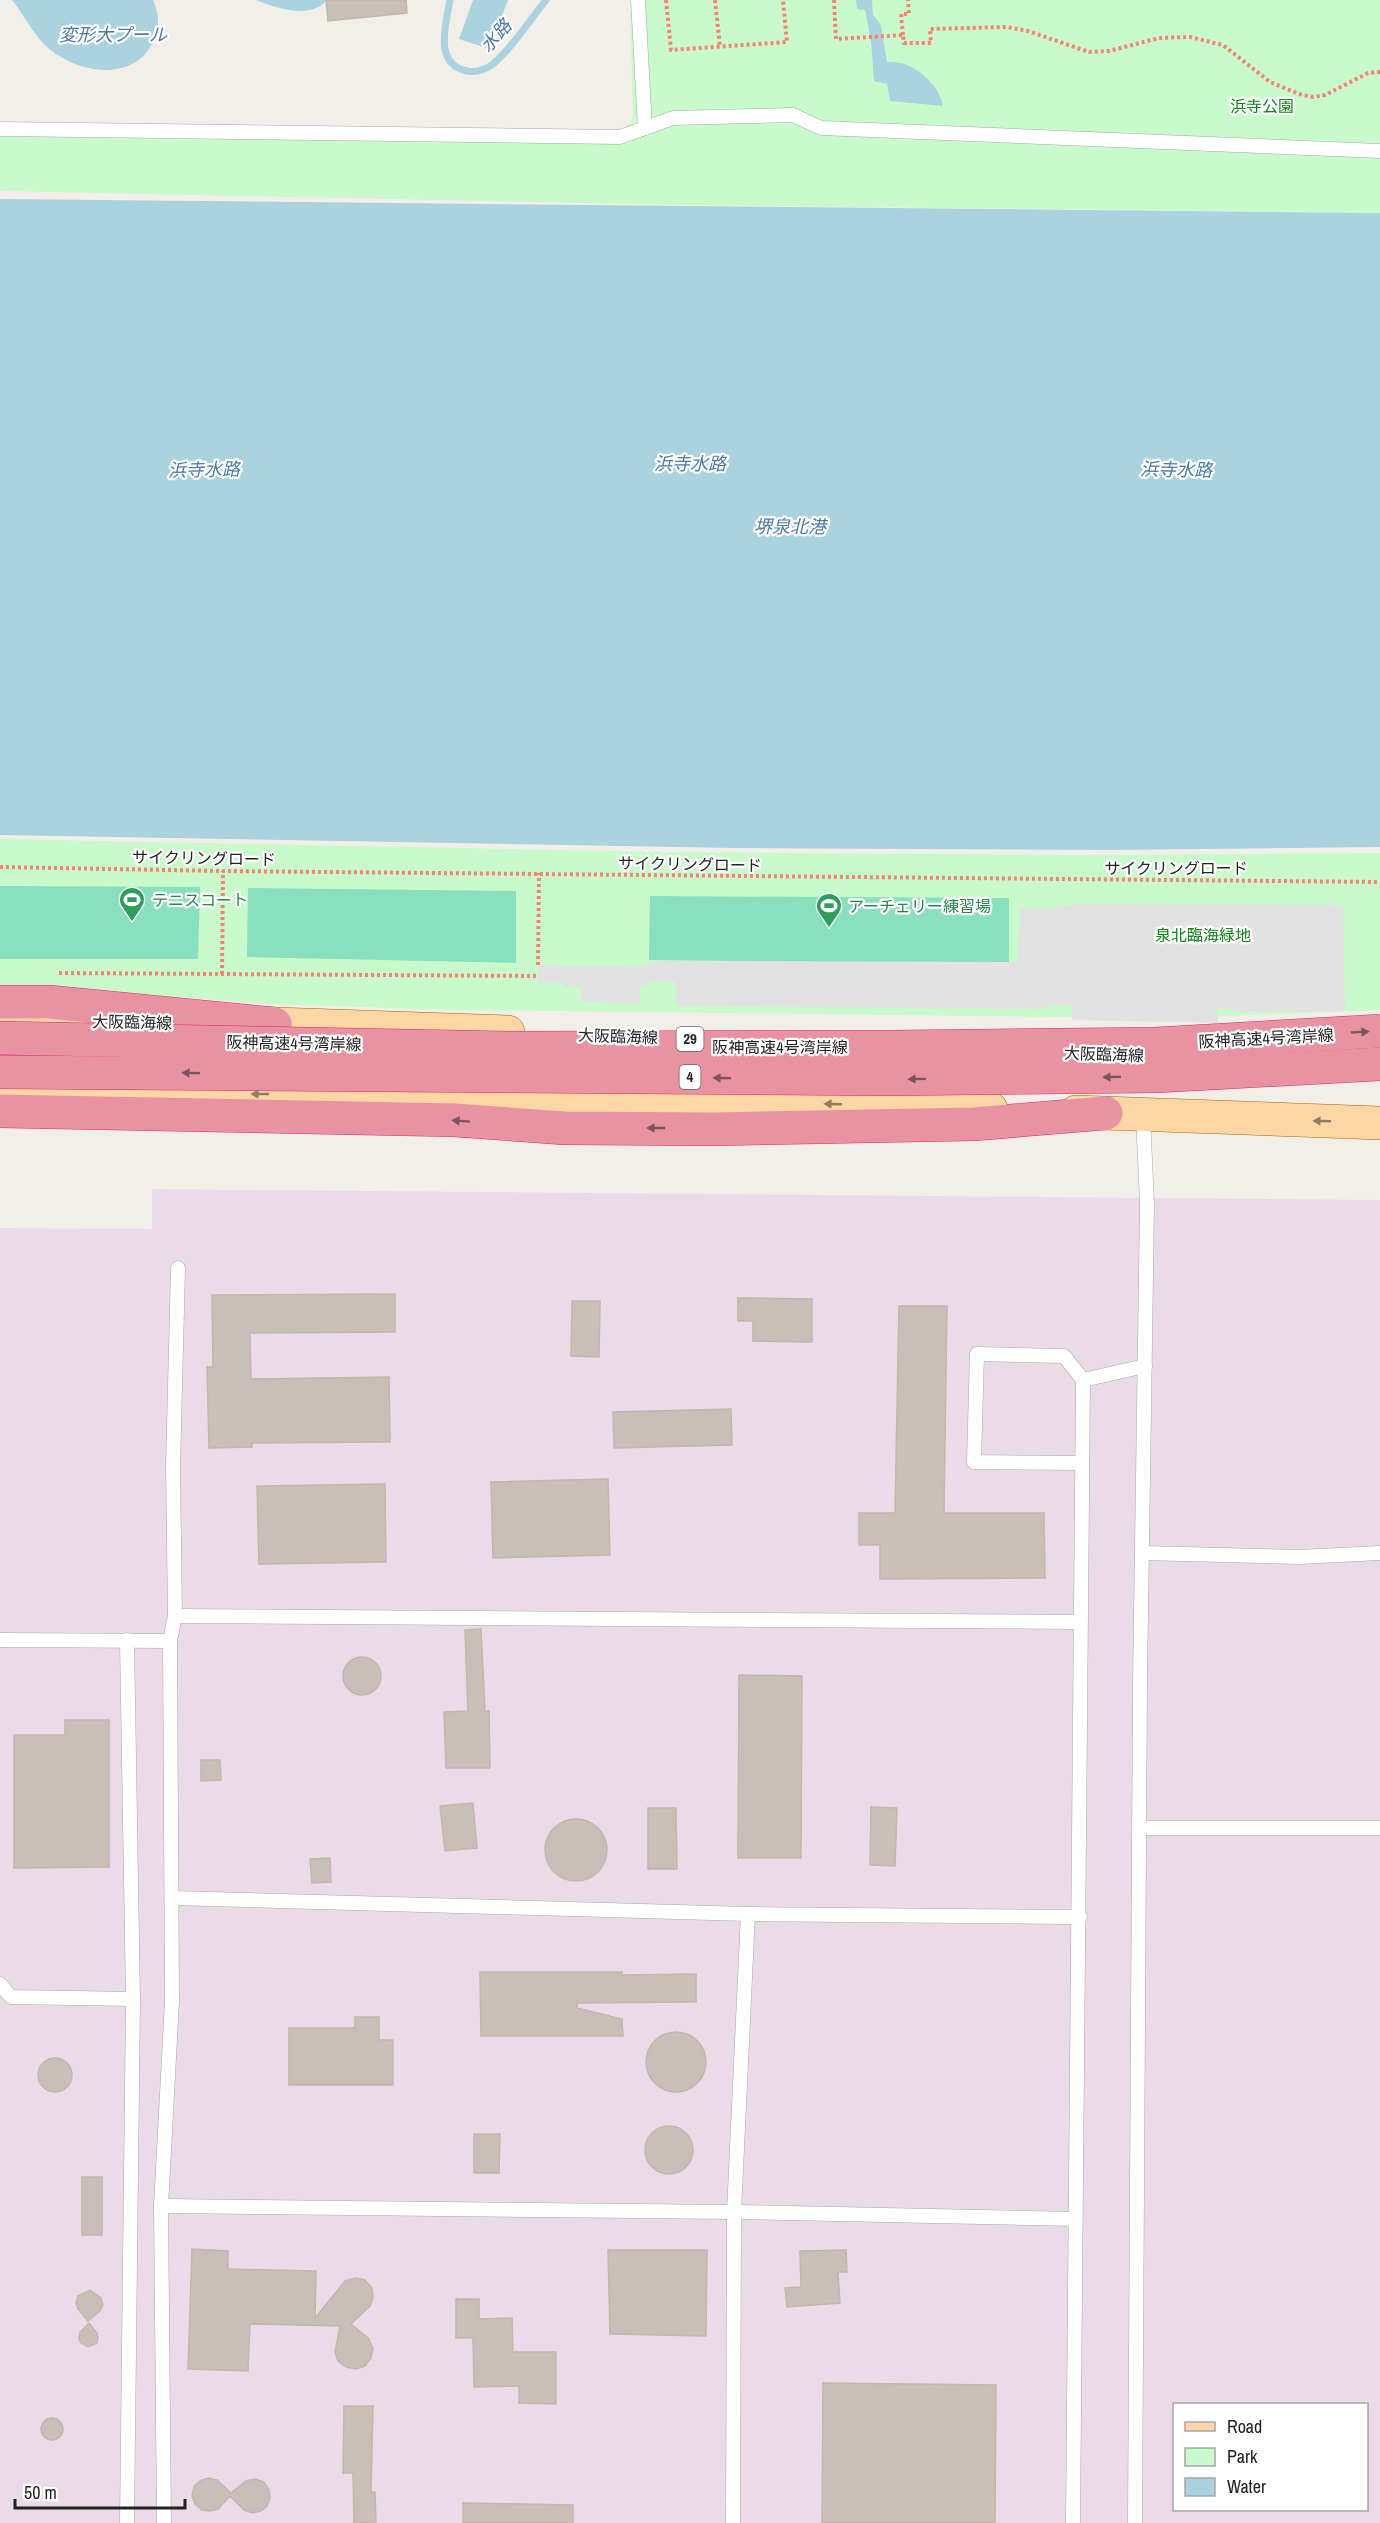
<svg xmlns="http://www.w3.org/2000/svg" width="1380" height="2523" viewBox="0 0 1380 2523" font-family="'Archivo Narrow','Noto Sans JP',sans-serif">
	<rect width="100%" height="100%" fill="#f2efe9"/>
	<path fill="#ebdbe8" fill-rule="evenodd" d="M152,1189L1380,1200V2523H0V1228L152,1229ZM1174,2404H1366V2510H1174Z"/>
	<g fill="#c8facc">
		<polygon points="630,0 1380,0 1380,213 685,205 0,191 0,129 620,137 633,118"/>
		<polygon points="0,839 666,852 1101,855 1380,853 1380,1010 1226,1016 1060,1017 455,1010 264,1004 38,986 0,986"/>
	</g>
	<g fill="#88e0be">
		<polygon points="0,886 200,887 198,959 0,959"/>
		<polygon points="248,888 516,891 516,963 247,957"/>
		<polygon points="650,896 1009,898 1009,964 649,960"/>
	</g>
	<polygon fill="#e2e2e2" points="1076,904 1343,905 1345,1011 1234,1012 1234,1009 1218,1008 1218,1023 1072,1020 1072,1005 1047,1005 1047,1009 676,1006 675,981 659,981 640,986 640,1004 581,1002 581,987 565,987 565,983 539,983 538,965 639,967 655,961 1018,962 1020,908 1053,908"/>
	<g fill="#aad3df">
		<path d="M12,0H153C159,13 160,27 154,40C137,79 90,75 59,56C36,42 28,20 12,0Z"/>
		<path d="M256,0H327C311,20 276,8 256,0Z"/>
		<polygon points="473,0 508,0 489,49 459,39"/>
		<path d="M856,0H872L873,15L881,25L887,62C891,62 897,62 901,63C920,68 940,87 943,106L890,101L887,84L874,81L871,41L865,10L857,9Z"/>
		<polygon points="0,199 1380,213 1380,847 1111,850 733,848 0,835"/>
	</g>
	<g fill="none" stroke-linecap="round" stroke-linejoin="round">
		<path stroke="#aad3df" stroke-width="7" d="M450,0C446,24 433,64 467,71C477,73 485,70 493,64C513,47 529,21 546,0"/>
	</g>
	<g fill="#c7bfb8" stroke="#c4b6ab" stroke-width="1.5">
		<polygon points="326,0 406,0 407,13 328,21"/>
		<polygon points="395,1294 395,1332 250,1333 251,1379 389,1377 390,1442 252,1443 252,1447 209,1448 207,1367 213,1367 212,1295"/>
		<polygon points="738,1298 812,1299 812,1342 753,1341 753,1321 738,1321"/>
		<polygon points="572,1301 600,1301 599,1357 571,1356"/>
		<polygon points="899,1306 947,1306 944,1513 1044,1513 1045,1578 880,1579 880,1545 859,1545 859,1513 895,1513"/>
		<polygon points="731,1409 732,1445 614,1448 613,1412"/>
		<polygon points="608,1479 610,1555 493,1558 491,1482"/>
		<polygon points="385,1484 386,1562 259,1564 257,1486"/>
		<polygon points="481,1629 485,1711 489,1711 490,1768 446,1768 444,1712 468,1711 465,1630"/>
		<circle cx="362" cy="1676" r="19"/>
		<polygon points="739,1675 802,1676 801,1858 738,1858"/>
		<polygon points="65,1720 109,1720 109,1867 14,1868 14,1735 65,1735"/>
		<polygon points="201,1760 220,1760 221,1780 201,1781"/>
		<polygon points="473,1803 477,1848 445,1851 440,1806"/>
		<polygon points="871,1807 897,1808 895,1866 870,1865"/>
		<polygon points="648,1808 676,1808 677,1869 648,1869"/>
		<circle cx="576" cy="1850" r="31"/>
		<polygon points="330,1858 331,1882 312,1883 310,1859"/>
		<polygon points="480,1972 622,1972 622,1975 696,1974 696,2002 577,2003 577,2008 622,2019 623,2036 481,2036"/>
		<polygon points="355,2017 379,2017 379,2040 393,2040 393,2085 289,2085 289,2028 355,2028"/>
		<circle cx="676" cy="2062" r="30"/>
		<circle cx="55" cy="2075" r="17"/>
		<circle cx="669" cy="2150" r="24"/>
		<polygon points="474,2134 500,2134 499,2173 474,2173"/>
		<rect x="82" y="2177" width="20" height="58"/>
		<polygon points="192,2249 228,2251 228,2269 316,2271 315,2318 345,2281 355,2278 365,2280 372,2288 373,2298 370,2306 351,2324 369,2339 373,2348 371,2358 365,2366 356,2369 346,2367 338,2361 335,2352 340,2326 250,2324 248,2371 188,2369"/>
		<polygon points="608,2250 707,2250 706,2336 610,2334"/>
		<polygon points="846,2250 847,2272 838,2272 840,2303 787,2307 785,2288 801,2287 800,2251"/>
		<polygon points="90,2290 101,2298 103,2305 100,2311 88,2321 78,2309 76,2303 78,2296"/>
		<polygon points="456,2299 479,2299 479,2319 512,2318 513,2352 556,2352 556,2404 519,2403 519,2386 474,2387 473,2338 456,2338"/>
		<polygon points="89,2323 97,2333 98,2338 97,2343 88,2347 80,2342 79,2337 80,2332"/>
		<polygon points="823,2383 996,2385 995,2523 822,2523"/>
		<polygon points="344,2406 373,2406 371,2492 375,2492 376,2523 354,2523 353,2473 343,2473"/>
		<circle cx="52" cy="2429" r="11"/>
		<polygon points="208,2478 217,2480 231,2493 246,2481 255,2479 264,2482 269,2490 270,2498 267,2506 261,2511 252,2513 244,2510 230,2496 218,2509 210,2511 202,2510 195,2504 192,2496 194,2487 200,2481"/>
		<polygon points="463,2503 573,2505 573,2523 463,2523"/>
	</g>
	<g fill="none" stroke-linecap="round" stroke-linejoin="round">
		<defs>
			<g id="service">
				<polyline points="638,0 645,128"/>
				<polyline points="0,129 620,137 673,118 793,115 821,128 1380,151"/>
				<polyline points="1082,1463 974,1462 977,1354 1064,1356 1083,1380"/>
				<polyline points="1142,1553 1299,1557 1380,1553"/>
				<polyline points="175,1616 1081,1622"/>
				<polyline points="0,1640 170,1641"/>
				<polyline points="1140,1828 1380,1828"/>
				<polyline points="173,1898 748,1914 1080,1917"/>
				<polyline points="0,1984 11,1997 133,1999"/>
				<polyline points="161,2206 734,2212 1075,2219"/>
				<polyline points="127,2523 133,1999 127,1640"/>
				<polyline points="164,2523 161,2206 172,2001 170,1641 175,1616 173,1467 178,1268"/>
				<polyline points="733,2523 734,2212 748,1914"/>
				<polyline points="1073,2523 1083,1380 1145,1366"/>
				<polyline points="1135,2523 1140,1682 1147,1204 1143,1115"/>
			</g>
			<g id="primary">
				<polyline points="0,1022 127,1022"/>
				<polyline points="248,1023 508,1032"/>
				<polyline points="0,1093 615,1097 991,1109"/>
				<polyline points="1076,1112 1380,1123"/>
			</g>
			<g id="motorway">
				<polyline points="0,1002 49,1002 275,1024"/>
				<polyline points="0,1111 454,1120 564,1128 714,1129 974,1124 1106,1113"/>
			</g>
		</defs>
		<use href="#service" stroke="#a9a9a9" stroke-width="15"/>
		<use href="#primary" stroke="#a06b00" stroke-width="34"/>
		<use href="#motorway" stroke="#dc2a67" stroke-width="34"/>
		<g stroke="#fa8072" stroke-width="4" stroke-dasharray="3 3" stroke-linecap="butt">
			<polyline points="666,0 671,50 787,42 783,0"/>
			<polyline points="715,0 720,47"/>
			<polyline points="834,0 836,39 903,35 904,43 931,43 930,29 1007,27 1028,31 1089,52 1109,51 1159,38 1190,37 1223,45 1270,82 1299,94 1313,97 1325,95 1368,73 1380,72"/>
			<polyline points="903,35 901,14 909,14 908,0"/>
			<polyline points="0,867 223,871 1380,882"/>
			<polyline points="538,965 539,873"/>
			<polyline points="59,973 539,976"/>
			<polyline points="222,974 223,871"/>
		</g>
		<use href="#service" stroke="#fff" stroke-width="14"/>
		<use href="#primary" stroke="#fcd6a4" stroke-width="33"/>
		<use href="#motorway" stroke="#e892a2" stroke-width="33"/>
		<defs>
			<g id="motorway-bridge">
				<polyline points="0,1038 508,1048 892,1047 1155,1044 1380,1031"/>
				<polyline points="0,1072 888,1079 1157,1076 1380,1064"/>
			</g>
		</defs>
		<use href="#motorway-bridge" stroke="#dc2a67" stroke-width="34" stroke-linecap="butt"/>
		<use href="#motorway-bridge" stroke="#e892a2" stroke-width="33"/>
	</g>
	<defs><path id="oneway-solid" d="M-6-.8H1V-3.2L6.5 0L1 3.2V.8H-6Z" transform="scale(1.5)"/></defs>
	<g fill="#7b545c">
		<use href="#oneway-solid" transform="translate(1360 1032) rotate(-3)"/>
		<use href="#oneway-solid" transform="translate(191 1073) rotate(-179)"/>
		<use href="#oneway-solid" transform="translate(1112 1077) rotate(179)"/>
		<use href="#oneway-solid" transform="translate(722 1078) rotate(-179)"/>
		<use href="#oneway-solid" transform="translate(917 1079) rotate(179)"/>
		<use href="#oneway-solid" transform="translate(461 1121) rotate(-176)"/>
		<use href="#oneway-solid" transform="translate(656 1128) rotate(-180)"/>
	</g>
	<g fill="#8f7c63">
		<use href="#oneway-solid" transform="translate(260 1094) rotate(-180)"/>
		<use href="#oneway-solid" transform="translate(833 1104) rotate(-178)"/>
		<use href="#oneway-solid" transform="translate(1322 1121) rotate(-178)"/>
	</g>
	<defs>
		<symbol id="stadium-pin" viewBox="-11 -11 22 30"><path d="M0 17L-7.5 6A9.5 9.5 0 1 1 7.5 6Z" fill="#2e9e5b" stroke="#fff"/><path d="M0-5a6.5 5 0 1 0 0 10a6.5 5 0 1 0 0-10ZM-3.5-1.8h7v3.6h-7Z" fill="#fff"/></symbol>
	</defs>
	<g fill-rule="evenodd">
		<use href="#stadium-pin" x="117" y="885" width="30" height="40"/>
		<use href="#stadium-pin" x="814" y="891" width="30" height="40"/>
	</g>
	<g text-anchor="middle" stroke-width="4.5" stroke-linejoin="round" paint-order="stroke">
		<g fill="#fff" stroke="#646464" stroke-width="1.5">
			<rect x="676.5" y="1027" width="27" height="24" rx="4.5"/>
			<rect x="679.5" y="1065" width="21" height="24" rx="4.5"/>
		</g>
		<g font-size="15" font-weight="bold" fill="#222">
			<text x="690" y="1044">29</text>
			<text x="690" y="1082">4</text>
		</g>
		<g font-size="16" fill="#0c8416" stroke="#fff">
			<text x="1262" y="112">浜寺公園</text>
			<text x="1203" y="941">泉北臨海緑地</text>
		</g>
		<g font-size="16" fill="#222" stroke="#fff">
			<text transform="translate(204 858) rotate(1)" y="6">サイクリングロード</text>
			<text transform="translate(690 864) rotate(1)" y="6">サイクリングロード</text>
			<text x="1176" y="874">サイクリングロード</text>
			<text transform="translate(132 1022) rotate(1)" y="6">大阪臨海線</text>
			<text transform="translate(618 1036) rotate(2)" y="6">大阪臨海線</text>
			<text transform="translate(1266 1038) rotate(-3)" y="6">阪神高速4号湾岸線</text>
			<text transform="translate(294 1043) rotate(1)" y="6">阪神高速4号湾岸線</text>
			<text x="780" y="1053">阪神高速4号湾岸線</text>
			<text transform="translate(1104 1054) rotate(2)" y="6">大阪臨海線</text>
		</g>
		<g font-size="16" fill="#27864d" stroke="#fff" text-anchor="start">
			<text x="152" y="906">テニスコート</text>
			<text x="848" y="912">アーチェリー練習場</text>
		</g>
		<g font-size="18" font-style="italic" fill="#4a7aab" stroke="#fff">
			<text x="113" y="41">変形大プール</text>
			<text transform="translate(496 36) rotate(-48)" y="6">水路</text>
			<text x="690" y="470">浜寺水路</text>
			<text transform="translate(204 470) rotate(-1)" y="6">浜寺水路</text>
			<text transform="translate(1176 470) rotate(1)" y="6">浜寺水路</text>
			<text x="790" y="533">堺泉北港</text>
		</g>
	</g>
	<rect x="1173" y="2403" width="195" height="108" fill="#ffffff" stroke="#a7a7a7" stroke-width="1.5"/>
	<rect x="1185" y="2422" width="30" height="9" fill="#fcd6a4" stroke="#a7a7a7" stroke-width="1.5"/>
	<text x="1227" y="2433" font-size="18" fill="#222222">Road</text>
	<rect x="1185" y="2448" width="30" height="18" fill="#c8facc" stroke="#a7a7a7" stroke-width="1.5"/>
	<text x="1227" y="2463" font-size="18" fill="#222222">Park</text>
	<rect x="1185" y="2478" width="30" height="18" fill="#aad3df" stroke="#a7a7a7" stroke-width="1.5"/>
	<text x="1227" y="2493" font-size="18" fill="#222222">Water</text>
	<path d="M15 2499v9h170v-9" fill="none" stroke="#222222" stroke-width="3"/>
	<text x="24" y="2499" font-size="18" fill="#222222" stroke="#ffffff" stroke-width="4.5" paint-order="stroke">50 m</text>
</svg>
